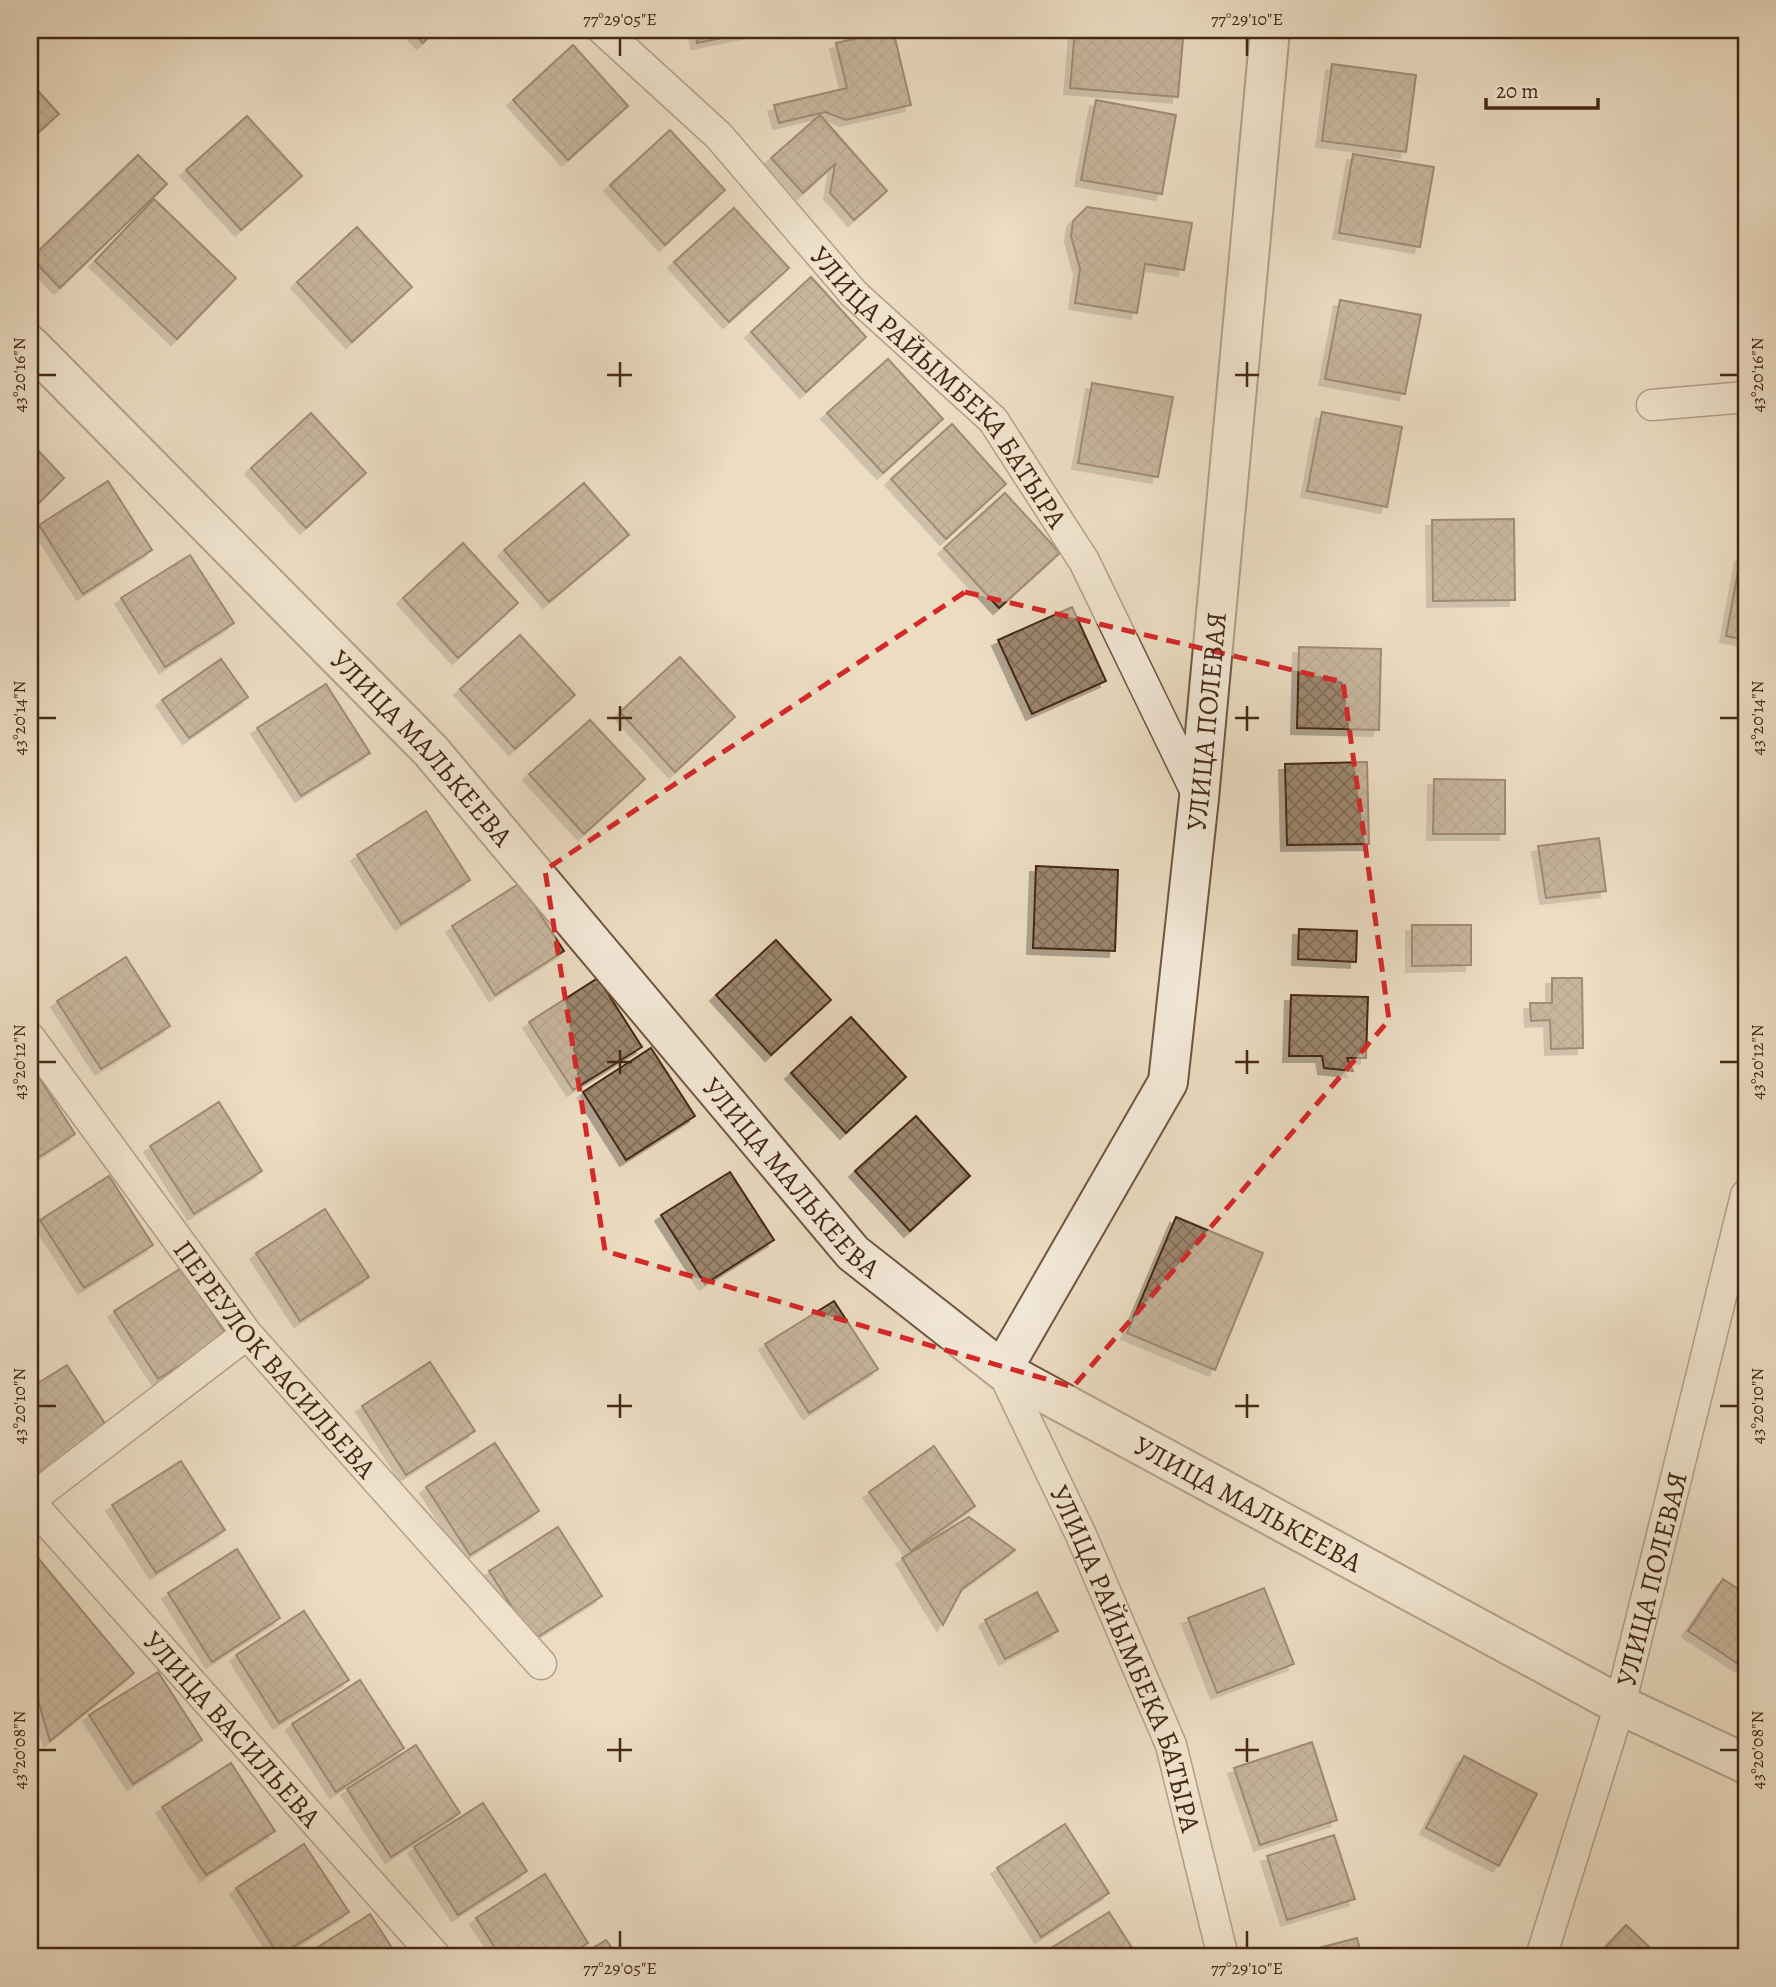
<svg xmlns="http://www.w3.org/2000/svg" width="1776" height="1987" viewBox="0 0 1776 1987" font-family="Alegreya,serif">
	<defs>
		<pattern id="building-cross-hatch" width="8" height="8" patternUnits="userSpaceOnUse" patternTransform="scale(1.75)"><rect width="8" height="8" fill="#9c866e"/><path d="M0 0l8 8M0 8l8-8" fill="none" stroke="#816e59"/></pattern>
		<filter id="shadow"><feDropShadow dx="-6" dy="6" stdDeviation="0" flood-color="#0004"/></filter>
	</defs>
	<rect width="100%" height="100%" fill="#ebdcc2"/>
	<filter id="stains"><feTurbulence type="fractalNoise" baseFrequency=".00286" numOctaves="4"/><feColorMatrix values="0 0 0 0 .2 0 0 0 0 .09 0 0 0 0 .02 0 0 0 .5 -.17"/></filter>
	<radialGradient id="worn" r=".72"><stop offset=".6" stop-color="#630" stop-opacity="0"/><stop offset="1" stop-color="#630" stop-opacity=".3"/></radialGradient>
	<g fill="url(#building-cross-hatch)" stroke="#472813" stroke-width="2" filter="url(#shadow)">
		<polygon points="410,30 436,30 423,43"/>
		<polygon points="695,30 762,30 697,43"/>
		<polygon points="893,30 911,105 846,120 825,112 779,123 774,105 847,88 836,43"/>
		<polygon points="1075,30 1183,39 1178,97 1070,88"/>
		<polygon points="573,45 628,106 568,160 513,100"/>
		<polygon points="1332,64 1416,75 1406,152 1322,141"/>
		<polygon points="30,82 59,114 30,140"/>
		<polygon points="1096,100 1176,115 1162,194 1081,180"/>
		<polygon points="820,115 887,191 854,220 830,193 835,164 803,193 771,158"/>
		<polygon points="247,116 302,176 241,230 186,170"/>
		<polygon points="670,130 725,190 665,245 610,185"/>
		<polygon points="1353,154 1434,167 1420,247 1339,233"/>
		<polygon points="138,155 167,184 60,288 31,258"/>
		<polygon points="154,199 236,278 177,339 95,261"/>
		<polygon points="1087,207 1192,223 1184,270 1145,264 1137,313 1075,303 1080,269 1071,236 1073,221"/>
		<polygon points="734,208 789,268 729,322 674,262"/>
		<polygon points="357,227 412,287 352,342 297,282"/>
		<polygon points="811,277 866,337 806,392 751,332"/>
		<polygon points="1340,300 1421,315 1405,394 1325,379"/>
		<polygon points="888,359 943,419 883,473 827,413"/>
		<polygon points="1092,383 1173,397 1158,477 1078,463"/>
		<polygon points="1322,412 1402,427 1387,507 1307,491"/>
		<polygon points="311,413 366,473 306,528 251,468"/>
		<polygon points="952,424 1006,484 946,539 891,479"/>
		<polygon points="30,442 64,478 30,512"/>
		<polygon points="108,481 152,550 83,594 39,525"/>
		<polygon points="584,483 629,535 549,602 504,550"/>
		<polygon points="1005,493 1060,553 999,608 944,548"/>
		<polygon points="1514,519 1515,600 1433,601 1432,520"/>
		<polygon points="463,543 518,603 458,658 403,598"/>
		<polygon points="190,555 234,623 165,667 121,598"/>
		<polygon points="1741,556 1746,557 1746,640 1726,636"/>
		<polygon points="1072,607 1106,681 1032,714 998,640"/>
		<polygon points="520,635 575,695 515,749 460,689"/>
		<polygon points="1299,647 1381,649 1379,730 1297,728"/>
		<polygon points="680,657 735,717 675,772 620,712"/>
		<polygon points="221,659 248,697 189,738 162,700"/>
		<polygon points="326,684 370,753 301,796 257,728"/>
		<polygon points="590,720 645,779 584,834 529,774"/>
		<polygon points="1367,762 1369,844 1287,845 1285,764"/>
		<polygon points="1434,779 1505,780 1505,834 1433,834"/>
		<polygon points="426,811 470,880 401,924 357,855"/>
		<polygon points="1599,838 1606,891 1546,898 1538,846"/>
		<polygon points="1036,866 1118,870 1115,951 1033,948"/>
		<polygon points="520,883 564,951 495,995 452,926"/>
		<polygon points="1412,925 1471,925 1471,965 1412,966"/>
		<polygon points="1299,929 1357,931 1356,962 1298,959"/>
		<polygon points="776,940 831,1000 771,1055 716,995"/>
		<polygon points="126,957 170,1026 101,1069 57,1001"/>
		<polygon points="598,978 642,1047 573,1090 529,1022"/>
		<polygon points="1552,978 1582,978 1583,1048 1551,1049 1550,1020 1531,1021 1530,1003 1552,1003"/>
		<polygon points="1291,995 1368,997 1366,1058 1347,1058 1353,1071 1324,1068 1322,1056 1289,1056"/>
		<polygon points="851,1017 906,1077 846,1133 791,1073"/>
		<polygon points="651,1048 695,1116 626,1160 583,1092"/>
		<polygon points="31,1065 75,1134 30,1163 30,1066"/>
		<polygon points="219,1102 262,1171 194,1214 150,1146"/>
		<polygon points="916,1116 970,1176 910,1231 855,1171"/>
		<polygon points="730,1172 774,1240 705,1284 661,1215"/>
		<polygon points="109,1176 153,1245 84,1288 40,1220"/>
		<polygon points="325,1209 369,1277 300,1321 256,1253"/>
		<polygon points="1176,1217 1263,1253 1215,1370 1127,1333"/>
		<polygon points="183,1267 227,1336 158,1379 114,1311"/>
		<polygon points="834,1301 878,1369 809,1413 765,1344"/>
		<polygon points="430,1362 475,1431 406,1475 362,1406"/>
		<polygon points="67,1365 111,1433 42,1477 30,1458 30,1388"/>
		<polygon points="495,1443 539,1511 470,1555 426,1487"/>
		<polygon points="934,1446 975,1506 911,1551 869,1492"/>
		<polygon points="181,1461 225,1530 156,1573 112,1505"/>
		<polygon points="969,1517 1015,1550 962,1589 943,1625 902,1558"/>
		<polygon points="558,1527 602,1596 533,1640 489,1571"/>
		<polygon points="237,1549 280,1618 212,1662 168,1593"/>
		<polygon points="38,1558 134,1673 50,1741 30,1673 30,1565"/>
		<polygon points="1723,1579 1746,1594 1746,1669 1688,1631"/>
		<polygon points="1264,1588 1294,1664 1217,1693 1188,1618"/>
		<polygon points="1037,1592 1058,1631 1005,1659 985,1620"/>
		<polygon points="304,1611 349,1680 279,1723 236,1655"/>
		<polygon points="158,1672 202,1740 133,1784 89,1715"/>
		<polygon points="360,1680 404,1748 336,1792 292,1724"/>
		<polygon points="1312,1742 1337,1820 1260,1845 1234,1768"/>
		<polygon points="416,1745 460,1813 391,1857 347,1789"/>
		<polygon points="1464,1756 1537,1794 1499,1866 1426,1828"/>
		<polygon points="231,1763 275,1831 206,1875 162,1807"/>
		<polygon points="483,1803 527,1871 458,1915 414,1847"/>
		<polygon points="1065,1824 1109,1893 1041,1937 997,1868"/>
		<polygon points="1334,1835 1355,1899 1287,1920 1267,1856"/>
		<polygon points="304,1844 349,1912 279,1956 236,1888"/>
		<polygon points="545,1874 588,1943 566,1957 501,1957 476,1918"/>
		<polygon points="1109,1912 1138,1957 1042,1957 1040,1955"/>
		<polygon points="370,1914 398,1957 302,1957"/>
		<polygon points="1626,1925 1660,1957 1596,1957"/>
		<polygon points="1357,1938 1362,1957 1284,1957"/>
		<polygon points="606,1940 618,1957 578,1957"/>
	</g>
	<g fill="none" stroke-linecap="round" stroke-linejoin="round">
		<defs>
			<g id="minor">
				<path id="s1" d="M603,30L719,136L854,294L993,420L1084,561L1199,798"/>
				<polyline points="1652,405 1746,397"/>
				<path id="s2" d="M30,1038L247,1334L541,1664"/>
				<path id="s3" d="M1002,1370L1081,1535L1171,1745L1223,1957"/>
				<polyline points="30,1500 247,1334"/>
				<path id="s4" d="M30,1502L436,1957"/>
				<path id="s5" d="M1541,1957L1620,1705L1746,1195"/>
			</g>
			<g id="tertiary">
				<path id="s6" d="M30,345L431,751L853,1253L1002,1370L1620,1705L1746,1764"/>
				<path id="s7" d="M1002,1370L1168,1082L1199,798L1270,30"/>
			</g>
		</defs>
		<use href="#minor" stroke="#70553f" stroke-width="33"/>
		<use href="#tertiary" stroke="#70553f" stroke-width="42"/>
		<use href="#minor" stroke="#f2e8d7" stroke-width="30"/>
		<use href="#tertiary" stroke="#f2e8d7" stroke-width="38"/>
	</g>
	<path d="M0 0H1776V1987H0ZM965,592L1343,682L1389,1020L1073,1387L605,1251L545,870Z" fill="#ebdcc2" fill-opacity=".55" fill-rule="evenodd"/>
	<path fill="none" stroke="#d62828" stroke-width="5" stroke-dasharray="14 9" stroke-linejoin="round" d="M965,592L1343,682L1389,1020L1073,1387L605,1251L545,870Z"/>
	<path fill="none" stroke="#472813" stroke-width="2.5" d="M620,38V56M1247,38V56M620,362V387M1247,362V387M38,375H56M607,375H632M1235,375H1259M1720,375H1738M620,706V731M1247,706V731M38,718H56M607,718H632M1235,718H1259M1720,718H1738M620,1050V1074M1247,1050V1074M38,1062H56M607,1062H632M1235,1062H1259M1720,1062H1738M620,1394V1418M1247,1394V1418M38,1406H56M607,1406H632M1235,1406H1259M1720,1406H1738M620,1738V1762M1247,1738V1762M38,1750H56M607,1750H632M1235,1750H1259M1720,1750H1738M620,1931V1948M1247,1931V1948"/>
	<g text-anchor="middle" stroke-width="5" stroke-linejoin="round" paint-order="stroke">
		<g font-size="28" fill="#472813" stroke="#f2e8d7">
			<text dy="10" stroke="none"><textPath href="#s1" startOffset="492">УЛИЦА РАЙЫМБЕКА БАТЫРА</textPath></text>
			<text dy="10" stroke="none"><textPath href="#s7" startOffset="695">УЛИЦА ПОЛЕВАЯ</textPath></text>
			<text dy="10" stroke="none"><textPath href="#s6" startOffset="562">УЛИЦА МАЛЬКЕЕВА</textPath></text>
			<text dy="10" stroke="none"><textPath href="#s6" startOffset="1129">УЛИЦА МАЛЬКЕЕВА</textPath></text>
			<text dy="10" stroke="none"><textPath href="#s2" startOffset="404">ПЕРЕУЛОК ВАСИЛЬЕВА</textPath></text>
			<text dy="10" stroke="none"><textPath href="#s6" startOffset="1696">УЛИЦА МАЛЬКЕЕВА</textPath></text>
			<text dy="10" stroke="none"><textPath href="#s5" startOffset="394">УЛИЦА ПОЛЕВАЯ</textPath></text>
			<text dy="10" stroke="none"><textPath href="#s3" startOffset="315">УЛИЦА РАЙЫМБЕКА БАТЫРА</textPath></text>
			<text dy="10" stroke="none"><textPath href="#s4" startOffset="304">УЛИЦА ВАСИЛЬЕВА</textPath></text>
		</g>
	</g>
	<rect width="1776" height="1987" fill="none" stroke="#ebdcc2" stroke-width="77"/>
	<path d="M1486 98v10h112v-10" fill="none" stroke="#472813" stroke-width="3.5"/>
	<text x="1496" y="98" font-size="21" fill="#472813" stroke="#f2e8d7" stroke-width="5" paint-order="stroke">20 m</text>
	<rect x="38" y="38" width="1700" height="1910" fill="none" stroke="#472813" stroke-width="2.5"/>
	<g font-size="18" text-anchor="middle" fill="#472813">
		<text x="620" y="25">77°29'05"E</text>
		<text x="1247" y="25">77°29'10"E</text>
		<text transform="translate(19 375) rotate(-90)" y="6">43°20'16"N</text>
		<text transform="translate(1757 375) rotate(-90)" y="6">43°20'16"N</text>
		<text transform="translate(19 718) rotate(-90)" y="6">43°20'14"N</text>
		<text transform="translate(1757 718) rotate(-90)" y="6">43°20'14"N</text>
		<text transform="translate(19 1062) rotate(-90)" y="6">43°20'12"N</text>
		<text transform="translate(1757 1062) rotate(-90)" y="6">43°20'12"N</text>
		<text transform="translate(19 1406) rotate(-90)" y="6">43°20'10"N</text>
		<text transform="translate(1757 1406) rotate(-90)" y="6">43°20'10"N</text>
		<text transform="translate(19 1750) rotate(-90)" y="6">43°20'08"N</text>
		<text transform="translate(1757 1750) rotate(-90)" y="6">43°20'08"N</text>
		<text x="620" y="1974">77°29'05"E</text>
		<text x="1247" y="1974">77°29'10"E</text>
	</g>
	<rect width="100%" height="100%" filter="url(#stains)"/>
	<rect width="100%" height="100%" fill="url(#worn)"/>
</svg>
